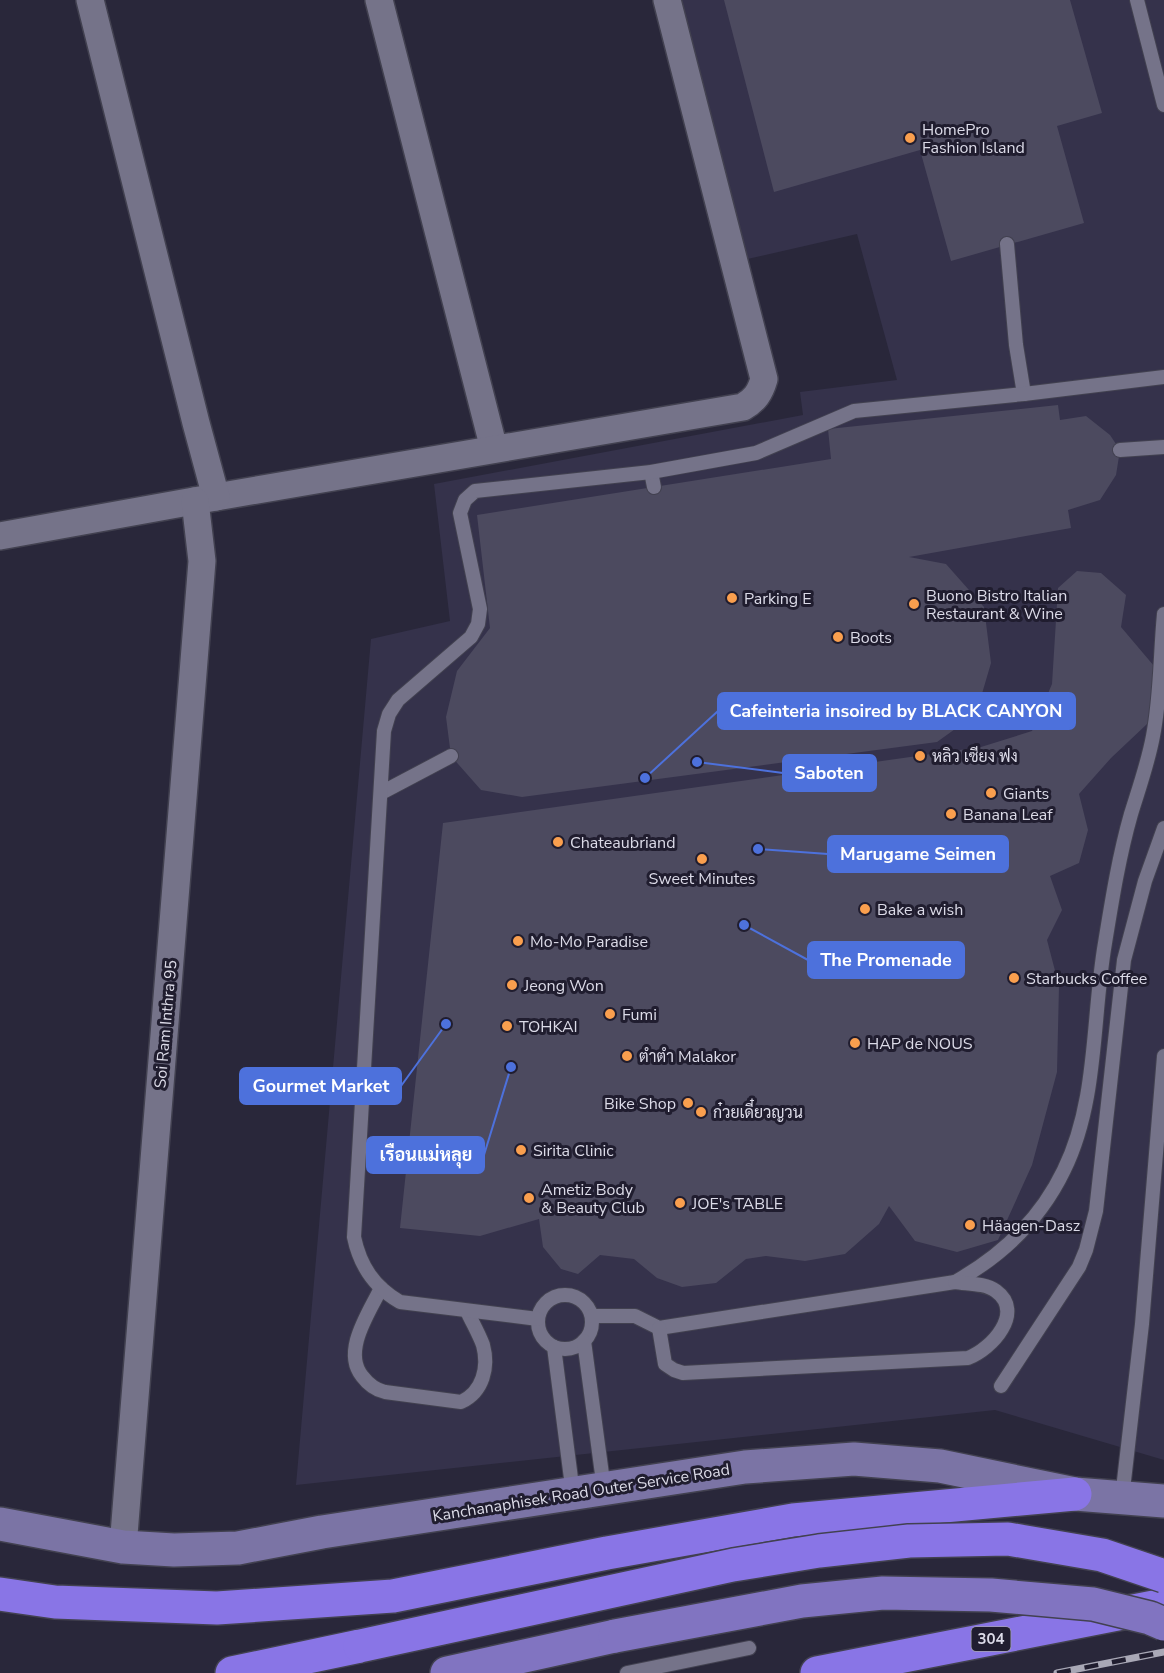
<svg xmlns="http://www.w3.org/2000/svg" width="1164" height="1673" viewBox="0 0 1164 1673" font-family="'Nunito Sans',Sarabun,sans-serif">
	<rect width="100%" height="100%" fill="#29273a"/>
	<polygon fill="#35324b" points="675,0 1164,0 1164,1460 995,1410 296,1485 371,639 450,621 434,484 803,415 800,392 897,380 857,234 743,260"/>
	<g fill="#4c4a5f">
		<polygon points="724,0 1070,0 1102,113 1057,126 1084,223 951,261 920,150 774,192"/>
		<polygon points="1058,405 1060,420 1086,416 1110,435 1120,450 1116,475 1100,500 1068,510 1071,528 909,557 946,564 984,607 991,663 976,714 937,742 522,797 481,790 451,756 446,717 457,671 490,628 477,515 831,459 828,429"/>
		<polygon points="1077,571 1101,573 1126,595 1121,627 1154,666 1164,661 1164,708 1111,758 1079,794 1088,830 1079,863 1050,876 1062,910 1047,940 1059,986 1057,1072 1032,1165 998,1240 957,1252 915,1241 889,1206 879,1224 845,1254 805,1261 766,1256 746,1259 716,1283 682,1287 657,1278 634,1259 600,1255 578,1274 561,1269 543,1247 539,1219 480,1236 400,1228 443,823 981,747 1032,731 1052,684 1058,588"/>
	</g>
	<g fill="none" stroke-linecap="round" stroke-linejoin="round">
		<defs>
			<g id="lane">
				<polyline points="1137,0 1164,105"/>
				<polyline points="1007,244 1016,345 1024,394"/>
				<polyline points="1120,450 1164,447"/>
				<polyline points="651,472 654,487"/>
				<polyline points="381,793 451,756"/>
				<path d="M381,1288C369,1313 342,1351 362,1376C368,1384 376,1390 385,1392L461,1402C483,1392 489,1367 483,1345C479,1334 472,1322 467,1311"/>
				<circle cx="565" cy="1322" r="27"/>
				<path d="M592,1316H635L659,1328L955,1282C1003,1255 1040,1220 1064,1170C1098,1101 1092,1018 1105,943C1112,900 1119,856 1131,814C1139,788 1148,763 1153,736C1161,695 1160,655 1164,614"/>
				<path d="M538,1319L400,1302C374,1287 360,1266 354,1237L384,731L389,714L398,700L471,637L478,624L480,609L460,513L465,500L475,491L651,472L756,453L854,411L1024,394L1164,377"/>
				<path d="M659,1328L665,1364L674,1370L683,1373L968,1358C992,1349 1025,1312 996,1291C985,1283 968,1284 955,1282"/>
				<polyline points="584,1341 604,1489"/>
				<polyline points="554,1347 573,1494"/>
				<polyline points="1001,1386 1079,1267 1086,1250 1096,1211 1124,960 1145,881 1164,828"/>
				<polyline points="1122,1498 1142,1324 1164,1056"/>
				<polyline points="627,1673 749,1648"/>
			</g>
			<g id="street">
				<polyline points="379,0 494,449"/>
				<path d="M216,497L743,407C755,400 760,393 764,379L667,0"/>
				<polyline points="0,536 216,497 196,423 90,0"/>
				<polyline points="123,1547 202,561 195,501"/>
			</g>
			<polyline id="secondary" points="0,1524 123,1547 174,1550 238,1548 322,1532 745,1467 854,1459 940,1466 1075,1494 1164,1501"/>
			<polyline id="primary" points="447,1673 615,1636"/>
			<g id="highway">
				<polyline points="0,1594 55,1602 217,1608 393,1596 607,1553 793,1520 1075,1494"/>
				<polyline points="232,1673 360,1646"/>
				<polyline points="817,1673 1164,1605"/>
			</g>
		</defs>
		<use href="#lane" stroke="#424150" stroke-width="16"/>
		<use href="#street" stroke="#424150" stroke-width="30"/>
		<use href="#secondary" stroke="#424150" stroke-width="36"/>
		<use href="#primary" stroke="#424150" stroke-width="36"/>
		<use href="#highway" stroke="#424150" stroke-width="36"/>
		<use href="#lane" stroke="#757389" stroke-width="14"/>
		<use href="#street" stroke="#757389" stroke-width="27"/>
		<use href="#secondary" stroke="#7b74a5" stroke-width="33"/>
		<use href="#primary" stroke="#8174c1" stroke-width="33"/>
		<use href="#highway" stroke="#8975e6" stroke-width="33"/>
		<defs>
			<polyline id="rail" points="1057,1673 1164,1652"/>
		</defs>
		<use href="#rail" stroke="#a9a8b6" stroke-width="7"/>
		<use href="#rail" stroke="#201d2f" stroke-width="4.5" stroke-dasharray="14" stroke-linecap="butt"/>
		<defs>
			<polyline id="primary-bridge" points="615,1636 802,1601 883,1593 991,1595 1093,1604 1150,1618 1164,1624"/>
			<polyline id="highway-bridge" points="360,1646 733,1565 819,1551 909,1541 1008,1539 1102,1555 1164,1576"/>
		</defs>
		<use href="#primary-bridge" stroke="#424150" stroke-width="36" stroke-linecap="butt"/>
		<use href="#highway-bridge" stroke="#424150" stroke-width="36" stroke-linecap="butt"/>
		<use href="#primary-bridge" stroke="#8174c1" stroke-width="33"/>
		<use href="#highway-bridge" stroke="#8975e6" stroke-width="33"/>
	</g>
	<g fill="#fa9f4e" stroke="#201d2f" stroke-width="2">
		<circle cx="910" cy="138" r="6"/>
		<circle cx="732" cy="598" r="6"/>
		<circle cx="914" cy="604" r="6"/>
		<circle cx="838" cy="637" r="6"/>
		<circle cx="920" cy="756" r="6"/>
		<circle cx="991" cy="793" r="6"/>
		<circle cx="951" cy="814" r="6"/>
		<circle cx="558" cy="842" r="6"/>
		<circle cx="702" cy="859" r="6"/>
		<circle cx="865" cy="909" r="6"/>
		<circle cx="518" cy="941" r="6"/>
		<circle cx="1014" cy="978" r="6"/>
		<circle cx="512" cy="985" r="6"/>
		<circle cx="610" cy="1014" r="6"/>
		<circle cx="507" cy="1026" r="6"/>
		<circle cx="855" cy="1043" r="6"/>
		<circle cx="627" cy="1056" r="6"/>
		<circle cx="688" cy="1103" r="6"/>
		<circle cx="701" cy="1112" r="6"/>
		<circle cx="521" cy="1150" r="6"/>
		<circle cx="529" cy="1198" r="6"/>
		<circle cx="680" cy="1203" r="6"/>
		<circle cx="970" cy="1225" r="6"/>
	</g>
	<g text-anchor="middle" stroke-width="6" stroke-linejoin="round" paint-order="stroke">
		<rect fill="#201d2f" stroke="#a4a2b0" stroke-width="1.5" x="971.5" y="1627" width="39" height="24" rx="4.5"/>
		<g font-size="15" font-weight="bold" fill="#dcdbe8">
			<text x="991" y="1644">304</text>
		</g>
		<g font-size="16" fill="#dcdbe8" stroke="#201d2f" text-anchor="start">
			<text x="922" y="135">HomePro<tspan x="922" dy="18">Fashion Island</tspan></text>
			<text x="926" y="601">Buono Bistro Italian<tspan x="926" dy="18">Restaurant &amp; Wine</tspan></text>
			<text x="744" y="604">Parking E</text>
			<text x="850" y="643">Boots</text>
			<text x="932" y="762">หลิว เซียง ฟง</text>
			<text x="1003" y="799">Giants</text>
			<text x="963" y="820">Banana Leaf</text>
			<text x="570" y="848">Chateaubriand</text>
			<text x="702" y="884" text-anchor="middle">Sweet Minutes</text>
			<text x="877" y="915">Bake a wish</text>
			<text x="530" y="947">Mo-Mo Paradise</text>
			<text x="1026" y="984">Starbucks Coffee</text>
			<text x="524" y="991">Jeong Won</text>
			<text x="622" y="1020">Fumi</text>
			<text x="519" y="1032">TOHKAI</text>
			<text x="867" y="1049">HAP de NOUS</text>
			<text x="639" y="1062">ตำตำ Malakor</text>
			<text x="676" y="1109" text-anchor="end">Bike Shop</text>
			<text x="713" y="1118">ก๋วยเดี๋ยวญวน</text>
			<text x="533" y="1156">Sirita Clinic</text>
			<text x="541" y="1195">Ametiz Body<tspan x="541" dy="18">&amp; Beauty Club</tspan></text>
			<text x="692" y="1209">JOE's TABLE</text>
			<text x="982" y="1231">Häagen-Dasz</text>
		</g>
		<g font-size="16" fill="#dcdbe8" stroke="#201d2f">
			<text transform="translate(165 1024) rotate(-85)" y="6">Soi Ram Inthra 95</text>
			<text transform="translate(581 1492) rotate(-9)" y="6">Kanchanaphisek Road Outer Service Road</text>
		</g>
	</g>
	<path fill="none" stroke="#4d71dc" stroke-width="2" d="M645 778L718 711M697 762L783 773M758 849L828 854M744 925L808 960M446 1024L401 1086M511 1067L484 1155"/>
	<g fill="#4d71dc" stroke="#201d2f" stroke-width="2">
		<circle cx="645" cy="778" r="6"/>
		<circle cx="697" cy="762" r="6"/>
		<circle cx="758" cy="849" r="6"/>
		<circle cx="744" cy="925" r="6"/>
		<circle cx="446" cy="1024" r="6"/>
		<circle cx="511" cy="1067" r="6"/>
	</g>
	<g fill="#4d71dc" stroke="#4d71dc" stroke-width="2">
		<rect x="718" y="693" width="357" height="36" rx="6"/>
		<rect x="783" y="755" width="93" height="36" rx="6"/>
		<rect x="828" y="836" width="180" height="36" rx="6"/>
		<rect x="808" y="942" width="156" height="36" rx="6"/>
		<rect x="240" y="1068" width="161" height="36" rx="6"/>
		<rect x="367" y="1137" width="117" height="36" rx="6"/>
	</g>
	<g font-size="18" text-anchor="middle" font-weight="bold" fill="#fff">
		<text x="896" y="717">Cafeinteria insoired by BLACK CANYON</text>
		<text x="829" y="779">Saboten</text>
		<text x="918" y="860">Marugame Seimen</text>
		<text x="886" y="966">The Promenade</text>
		<text x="321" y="1092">Gourmet Market</text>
		<text x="426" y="1161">เรือนแม่หลุย</text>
	</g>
</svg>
